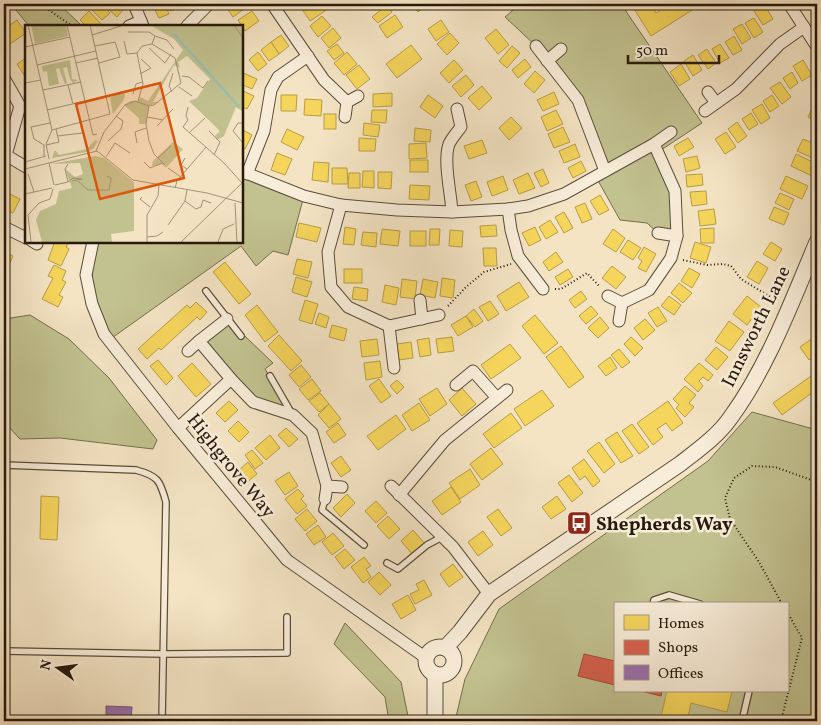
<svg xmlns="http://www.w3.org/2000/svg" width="821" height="725" viewBox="0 0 821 725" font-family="Vollkorn,serif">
	<rect width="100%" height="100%" fill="#f4e4c4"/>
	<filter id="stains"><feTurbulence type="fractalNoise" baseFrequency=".004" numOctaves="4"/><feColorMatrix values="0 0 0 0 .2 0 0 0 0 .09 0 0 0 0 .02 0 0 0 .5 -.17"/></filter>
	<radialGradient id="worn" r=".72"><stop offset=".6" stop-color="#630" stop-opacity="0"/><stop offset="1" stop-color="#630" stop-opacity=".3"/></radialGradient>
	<g fill="#c2c290" stroke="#746e4e" fill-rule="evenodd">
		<polygon points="11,4 59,4 82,26 29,26"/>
		<polygon points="520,4 621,4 702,123 658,152 675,191 677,236 658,233 647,223 620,220 596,177 605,172 578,100 536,46 505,17"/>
		<polygon points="241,171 304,196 288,255 273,251 256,266 241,246 109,340 92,304 93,241 241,241"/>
		<polygon points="30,315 69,339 109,378 157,440 153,449 60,438 20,439 6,424 4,396 4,319"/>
		<polygon points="227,319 273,363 265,369 293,415 253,402 199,341"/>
		<path d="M752,412L817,430V721H455L465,679L499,609L708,461ZM615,604H787V691H615Z"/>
		<polygon points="345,623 401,682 409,721 389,721 385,697 334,644"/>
	</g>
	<g fill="#f6d55c" stroke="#b89d44">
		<polygon points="96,4 102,4 110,13 102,20 91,9"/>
		<polygon points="105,4 119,4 124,9 117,17 104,5"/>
		<polygon points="152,4 165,4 169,14 159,18"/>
		<polygon points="168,4 187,4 188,5 170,11"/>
		<polygon points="227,4 246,4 248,6 233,17 225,5"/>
		<polygon points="310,4 320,4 325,11 310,21 302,9"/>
		<polygon points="412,4 428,4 418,12"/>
		<polygon points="631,4 651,4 656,13 670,4 695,4 697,7 651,36"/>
		<polygon points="764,4 773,19 763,25 754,11"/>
		<polygon points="387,5 392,12 378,23 372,17"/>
		<polygon points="89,11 101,24 99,26 86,26 80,20"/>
		<polygon points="252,11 259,21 245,31 238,20"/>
		<polygon points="395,15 403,27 387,38 379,26"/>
		<polygon points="322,16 331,26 318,37 310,26"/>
		<polygon points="754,18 763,32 754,38 745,23"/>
		<polygon points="17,20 26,33 4,48 4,29"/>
		<polygon points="441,20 449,32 436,41 428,29"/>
		<polygon points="742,24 751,38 742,44 733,29"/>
		<polygon points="333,28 341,38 329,48 321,38"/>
		<polygon points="496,29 509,45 498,54 485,38"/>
		<polygon points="450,33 459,43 447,55 437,44"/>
		<polygon points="281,35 289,46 279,54 271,42"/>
		<polygon points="734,36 742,50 733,55 725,42"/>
		<polygon points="271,42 279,54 269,61 261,50"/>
		<polygon points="337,44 344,53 334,60 327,51"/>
		<polygon points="720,44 729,58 720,63 712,49"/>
		<polygon points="411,45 422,59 397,78 386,64"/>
		<polygon points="512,46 520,53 507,68 499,61"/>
		<polygon points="707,49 716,63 708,69 698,55"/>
		<polygon points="258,52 267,64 258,71 249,60"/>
		<polygon points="347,52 357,64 344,75 334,63"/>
		<polygon points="693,55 702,70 693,76 684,61"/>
		<polygon points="26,58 26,78 17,64"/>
		<polygon points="525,59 531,67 518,78 512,70"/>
		<polygon points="454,60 463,70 449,83 440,73"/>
		<polygon points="803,60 812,75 802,81 793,66"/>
		<polygon points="681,64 690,79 679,86 670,72"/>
		<polygon points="359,65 370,79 357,89 346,75"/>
		<polygon points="535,71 545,80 534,93 524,84"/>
		<polygon points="241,72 257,79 252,89 241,84"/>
		<polygon points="792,72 798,83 790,89 783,78"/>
		<polygon points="466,75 474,85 461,97 452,86"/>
		<polygon points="780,82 791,97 782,104 770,88"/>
		<polygon points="482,86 492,98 479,110 468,98"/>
		<polygon points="241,90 254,96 247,109 241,106"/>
		<polygon points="554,92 559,104 543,111 537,100"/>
		<polygon points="392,93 392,106 373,107 373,94"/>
		<polygon points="281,95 297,95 296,111 281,111"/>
		<polygon points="428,95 443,106 435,118 420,107"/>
		<polygon points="772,95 779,106 770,112 763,101"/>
		<polygon points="817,97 817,121 808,117"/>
		<polygon points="305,99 322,100 321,116 304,115"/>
		<polygon points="762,104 770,118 761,124 752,110"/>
		<polygon points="372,110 387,110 386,123 371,122"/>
		<polygon points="556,110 563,124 547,131 541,117"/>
		<polygon points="751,113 758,124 749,130 742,119"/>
		<rect x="324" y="114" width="12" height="15"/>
		<polygon points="511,117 522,128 509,140 499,128"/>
		<polygon points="737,122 747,136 738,143 728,129"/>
		<polygon points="364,123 380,125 378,137 363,135"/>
		<polygon points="563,127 570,142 554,148 548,134"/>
		<polygon points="415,128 431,130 430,142 414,141"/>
		<polygon points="241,129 252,135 245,149 241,147"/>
		<polygon points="287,129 304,137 297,150 281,142"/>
		<polygon points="726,132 736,147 725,154 715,139"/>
		<polygon points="359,138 376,139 375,151 359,151"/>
		<polygon points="688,138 694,147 679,156 674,146"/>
		<polygon points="803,139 817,145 817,160 797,151"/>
		<polygon points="482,140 487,153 469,159 464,146"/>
		<polygon points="426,143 427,158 409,159 409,144"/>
		<polygon points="575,144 580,157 564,163 559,151"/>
		<polygon points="277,153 292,159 285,175 271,170"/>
		<polygon points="796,154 817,164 812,176 791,166"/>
		<polygon points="697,156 700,168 686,172 683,159"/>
		<rect x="410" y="160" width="18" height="12"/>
		<polygon points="581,161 586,171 573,178 568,168"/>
		<polygon points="314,162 329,163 328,182 312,180"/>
		<polygon points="332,168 347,168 348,184 332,184"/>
		<polygon points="543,169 549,183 541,187 534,173"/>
		<polygon points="363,171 374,171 374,188 362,187"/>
		<polygon points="378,172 392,172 391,189 378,188"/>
		<polygon points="349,173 360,173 360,188 348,188"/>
		<polygon points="528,173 535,188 519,194 513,180"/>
		<polygon points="702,174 703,185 687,187 686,175"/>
		<polygon points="503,176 508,190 492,196 487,182"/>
		<polygon points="786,176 808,186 802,199 780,189"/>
		<polygon points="476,181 482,197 471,201 465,185"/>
		<polygon points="410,185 430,186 429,200 409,199"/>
		<polygon points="4,191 20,199 13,213 4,209"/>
		<polygon points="706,191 707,204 692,206 690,192"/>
		<polygon points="780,193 794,199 789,210 775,203"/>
		<polygon points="600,195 609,210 599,215 590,201"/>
		<polygon points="585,203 592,219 582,223 575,207"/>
		<polygon points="774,207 789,213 784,225 769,219"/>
		<polygon points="714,209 716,224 700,226 698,211"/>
		<polygon points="564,212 573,228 564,233 555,217"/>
		<polygon points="550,220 558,232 546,239 539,227"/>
		<polygon points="299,223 321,228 317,242 296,237"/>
		<polygon points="496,225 497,236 481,237 480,226"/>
		<polygon points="345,227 356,229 354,245 343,244"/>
		<polygon points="535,227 541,240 529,246 522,233"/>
		<polygon points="714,228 714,243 701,243 700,229"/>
		<polygon points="382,229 400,231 398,246 380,244"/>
		<polygon points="430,229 440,229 439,245 429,245"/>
		<polygon points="613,229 625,238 616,252 603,244"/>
		<polygon points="450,230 463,231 462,247 449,246"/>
		<rect x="410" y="231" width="16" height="15"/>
		<polygon points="363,232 377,233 376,247 361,245"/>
		<polygon points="628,240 641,248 633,260 620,252"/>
		<polygon points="55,241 69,241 66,247 69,249 61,266 48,260"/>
		<polygon points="695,242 711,247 706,263 690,258"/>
		<polygon points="771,242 782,249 775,261 763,254"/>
		<polygon points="644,247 656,254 646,272 638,268 642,261 638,258"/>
		<polygon points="483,248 496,248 497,266 484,266"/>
		<polygon points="4,251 13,256 7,270 4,268"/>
		<polygon points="556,252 563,262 549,271 543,262"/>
		<polygon points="297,259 312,262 308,278 293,274"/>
		<polygon points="757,261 768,268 759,284 747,277"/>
		<polygon points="225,262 251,294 239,304 213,272"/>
		<polygon points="54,265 66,271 62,280 66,282 59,295 63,297 58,307 42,299 53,278 48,276"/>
		<polygon points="612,266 626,277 616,289 602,278"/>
		<polygon points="689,268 700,274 692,288 681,281"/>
		<rect x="344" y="269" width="18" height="14"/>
		<polygon points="568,269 573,277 560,285 555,277"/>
		<polygon points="296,277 312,282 307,297 292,292"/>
		<polygon points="442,278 455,280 453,298 440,296"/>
		<polygon points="402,279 417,281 415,299 400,297"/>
		<polygon points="423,279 438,282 435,298 420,295"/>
		<polygon points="519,282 529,297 506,311 497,296"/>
		<polygon points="679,283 692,293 683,303 671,293"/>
		<polygon points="385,285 399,288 396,305 382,302"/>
		<polygon points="354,287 368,289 367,301 352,299"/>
		<polygon points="581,291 587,299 575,308 569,300"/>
		<polygon points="669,296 681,305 674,315 661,306"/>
		<polygon points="747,296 761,307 747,325 733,314"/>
		<polygon points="305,300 318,304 312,324 299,320"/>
		<polygon points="490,301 499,314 488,321 479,307"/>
		<polygon points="196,302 207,312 200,320 197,317 161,350 159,348 147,359 138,349 187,305 190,308"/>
		<polygon points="257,305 278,332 265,342 245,315"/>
		<polygon points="591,306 598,314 586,324 579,316"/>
		<polygon points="658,307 667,321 657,327 648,313"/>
		<polygon points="474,309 483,321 475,327 466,316"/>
		<polygon points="319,313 329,317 326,328 315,324"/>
		<polygon points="535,315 558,343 544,354 522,326"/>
		<polygon points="466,316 473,327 458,336 451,325"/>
		<polygon points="600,317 609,328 598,338 588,328"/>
		<polygon points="645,319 655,330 643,340 634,328"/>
		<polygon points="729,321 744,332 730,351 715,341"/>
		<polygon points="332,325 347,329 344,341 329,337"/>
		<polygon points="279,335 302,361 291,371 268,346"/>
		<polygon points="817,335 817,354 809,360 800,347"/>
		<polygon points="452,337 454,351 438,353 436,339"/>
		<polygon points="631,337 643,348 635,356 624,344"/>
		<polygon points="429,338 431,355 420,357 417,340"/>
		<polygon points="377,339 379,355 362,357 360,341"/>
		<polygon points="411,342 413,358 399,360 397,344"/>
		<polygon points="510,344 521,358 491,379 481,365"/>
		<polygon points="561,346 584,377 569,388 546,357"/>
		<polygon points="716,347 728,357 717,370 705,360"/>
		<polygon points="619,349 630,362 622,368 611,355"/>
		<polygon points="610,357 617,368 606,376 598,366"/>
		<polygon points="158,360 173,378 166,385 150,366"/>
		<polygon points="380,361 382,377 366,380 364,363"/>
		<polygon points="192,363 211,384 196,397 178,376"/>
		<polygon points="699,363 713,375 708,381 703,377 699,381 703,386 698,392 684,379"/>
		<polygon points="301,365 311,377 299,387 289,375"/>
		<polygon points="814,374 817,378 817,389 782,415 773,403"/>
		<polygon points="312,379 321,391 308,400 299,389"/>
		<polygon points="379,379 391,396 381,403 369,386"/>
		<polygon points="397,380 404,387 397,394 390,386"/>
		<polygon points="685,386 696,395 689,403 694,407 685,417 676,408 679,405 673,399"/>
		<polygon points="437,388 447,404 430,416 419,399"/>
		<polygon points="462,388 476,404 462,416 449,400"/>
		<polygon points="542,390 554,406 525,426 514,409"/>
		<polygon points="320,393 329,404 319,412 309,401"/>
		<polygon points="229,401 238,410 225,422 216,413"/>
		<polygon points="668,401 683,423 672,431 666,423 657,429 663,437 653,445 637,423"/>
		<polygon points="419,403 430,420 412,431 402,415"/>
		<polygon points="329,404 341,419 329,428 318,415"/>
		<polygon points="511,413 522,428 494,448 483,434"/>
		<polygon points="396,415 406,429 378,450 367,436"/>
		<polygon points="238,421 249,432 239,442 228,431"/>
		<polygon points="338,423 346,435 334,443 326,432"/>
		<polygon points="632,424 649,447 639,454 622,431"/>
		<polygon points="286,428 298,439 289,447 278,435"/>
		<polygon points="617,432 633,456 621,463 605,440"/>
		<polygon points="270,435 280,448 266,460 255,448"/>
		<polygon points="599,442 615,464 604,473 587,451"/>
		<polygon points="491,448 503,464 482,480 470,464"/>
		<polygon points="252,450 263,463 255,469 245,455"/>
		<polygon points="341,456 351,470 341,477 331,463"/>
		<polygon points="584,459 600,481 593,487 585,476 580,480 572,468"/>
		<polygon points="248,462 257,474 246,483 237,472"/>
		<polygon points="470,469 480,485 460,499 449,483"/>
		<polygon points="289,472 298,486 285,495 275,481"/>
		<polygon points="569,475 583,493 572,502 558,483"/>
		<polygon points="451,487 461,502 442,515 432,501"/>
		<polygon points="298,489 304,496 301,499 307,506 297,514 285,499"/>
		<polygon points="347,494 355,503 341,517 333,508"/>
		<polygon points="41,496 59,497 57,540 40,539"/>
		<polygon points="557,496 566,509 551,519 542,507"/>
		<polygon points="376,501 387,513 376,523 365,511"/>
		<polygon points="307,509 317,521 305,531 295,519"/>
		<polygon points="498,509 512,528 501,536 487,517"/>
		<polygon points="388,516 400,529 389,539 377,526"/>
		<polygon points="318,525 326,537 314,545 306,534"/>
		<polygon points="413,530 425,544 413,555 401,541"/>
		<polygon points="483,531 493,545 478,556 468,542"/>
		<polygon points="333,533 344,546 332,555 322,542"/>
		<polygon points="345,549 355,560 344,569 335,557"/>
		<polygon points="364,557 371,566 366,569 371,577 363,583 351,567"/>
		<polygon points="453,564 463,577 449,587 440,574"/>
		<polygon points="379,572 391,585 380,595 368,582"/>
		<polygon points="424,580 432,595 415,604 410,594 419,590 416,584"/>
		<polygon points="408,595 416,610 401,619 392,604"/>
		<polygon points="667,691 732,691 727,712 691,703 687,721 660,721"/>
		<polygon points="255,718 335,721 255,721"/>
	</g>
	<g fill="#d6604d" stroke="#a24b3a">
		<polygon points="584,654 615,661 615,685 578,676"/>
		<polygon points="641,691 662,691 661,696"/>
	</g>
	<polygon fill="#9970ab" stroke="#77567b" points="106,706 132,707 131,721 106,721"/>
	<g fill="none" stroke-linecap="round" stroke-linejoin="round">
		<defs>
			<g id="service">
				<polyline points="206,291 241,336"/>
				<polyline points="270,376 292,414"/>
				<path d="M4,465L136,470C158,476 160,480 166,502L162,721"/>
				<polyline points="325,499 322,510 364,545"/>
				<polyline points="387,563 398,569 427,545 442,537"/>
				<polyline points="653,604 654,600 669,595 700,604"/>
				<polyline points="4,651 163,654 287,653 287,617"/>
				<polyline points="742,721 749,691"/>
			</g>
			<g id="minor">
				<polyline points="134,4 143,26"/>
				<polyline points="272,4 324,80 347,102 345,117"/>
				<polyline points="789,4 817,47"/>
				<polyline points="129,26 141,21"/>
				<polyline points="187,26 209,4"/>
				<polyline points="536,46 578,100 605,171"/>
				<polyline points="547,61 561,49"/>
				<polyline points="4,78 20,106 6,155"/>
				<polyline points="708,92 716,103"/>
				<polyline points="347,102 358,96"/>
				<polyline points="705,111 736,89 780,44 804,27"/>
				<polyline points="4,154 26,167"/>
				<polyline points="241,171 304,196 341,205 397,210 452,212 508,209 528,206 564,194 654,144 671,132"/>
				<polyline points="247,174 264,131 271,90 278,77 308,56"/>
				<polyline points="341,205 328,252 331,287 348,307 389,326 439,315"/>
				<polyline points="508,209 511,230 518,256 543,289"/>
				<path d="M452,212C451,193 443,161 449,144C452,138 457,132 461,127L457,109"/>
				<polyline points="4,227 26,238"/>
				<polyline points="658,233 677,236"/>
				<polyline points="32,241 37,244"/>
				<polyline points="93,241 86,275 92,304 104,334 178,428 287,560 426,658"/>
				<polyline points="608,296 622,303 649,290 671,258 677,236 675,191 654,144"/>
				<polyline points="420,300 422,319"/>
				<polyline points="227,319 199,341 231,379"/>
				<polyline points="619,321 622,303"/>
				<polyline points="389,326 394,368"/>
				<polyline points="188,351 199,341"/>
				<polyline points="456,385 473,371 497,398"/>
				<polyline points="178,428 231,379 253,402 293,415 312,433 327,486 325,499"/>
				<polyline points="327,486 342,487"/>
				<polyline points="391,486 453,547 489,594"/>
				<polyline points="399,495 445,440 507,390"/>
			</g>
			<g id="tertiary">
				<circle cx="440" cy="661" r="14"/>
				<path d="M445,648L460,632L489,594L680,464C698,450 718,436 731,417C768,366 792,301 817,242"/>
				<polyline points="435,721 435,674"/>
			</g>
		</defs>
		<use href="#service" stroke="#5a4c3a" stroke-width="8"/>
		<use href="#minor" stroke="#5a4c3a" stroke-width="13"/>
		<use href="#tertiary" stroke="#5a4c3a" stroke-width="17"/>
		<g stroke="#271a0c" stroke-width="2" stroke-dasharray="1 2.5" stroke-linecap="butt">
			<polyline points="40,4 72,26"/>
			<polyline points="683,260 707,265 723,264 731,266 741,279 777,301"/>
			<polyline points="555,289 561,289 587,273 600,287"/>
			<polyline points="448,306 466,287 484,272 511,264"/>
			<polyline points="782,604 759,562 730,519 725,498 734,478 752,466 775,467 817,482"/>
			<polyline points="781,721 802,638 787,612"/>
		</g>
		<use href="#service" stroke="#f8edd9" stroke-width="5.5"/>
		<use href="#minor" stroke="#f8edd9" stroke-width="11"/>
		<use href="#tertiary" stroke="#f8edd9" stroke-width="15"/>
	</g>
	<defs>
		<symbol id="bus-square" viewBox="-11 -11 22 22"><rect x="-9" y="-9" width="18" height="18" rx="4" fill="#8f2418" stroke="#f8edd9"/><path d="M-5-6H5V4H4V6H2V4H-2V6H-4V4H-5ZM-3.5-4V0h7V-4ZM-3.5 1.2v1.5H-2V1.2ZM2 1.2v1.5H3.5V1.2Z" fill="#fff"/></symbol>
	</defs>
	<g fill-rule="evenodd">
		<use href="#bus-square" x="565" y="509" width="28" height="28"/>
	</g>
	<g text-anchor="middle" stroke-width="5" stroke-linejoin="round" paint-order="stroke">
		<g font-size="19" fill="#271a0c" stroke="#f8edd9">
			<text transform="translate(755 326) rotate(-64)" y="7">Innsworth Lane</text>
			<text transform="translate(232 465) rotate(51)" y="7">Highgrove Way</text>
		</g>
		<g font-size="19" font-weight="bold" fill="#271a0c" stroke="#f8edd9" text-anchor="start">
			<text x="596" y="530">Shepherds Way</text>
		</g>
	</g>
	<g transform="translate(25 25)">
		<rect width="218" height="218" fill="#f4e4c4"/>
		<path d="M6,0H41L43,11L10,19ZM125,0H217V86L211,82L199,111L192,115L190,111L195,106L164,76L172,73L185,54L162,31L153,37L155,43L149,40L142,52L128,77H134L124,81L121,99H114V93L99,80L106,76H113L115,72L123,76L158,25L149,14ZM45,35L47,54L53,55L48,58L45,54L42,42L38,43L42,58L40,59L34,43L31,44L34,59L24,61L22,46L18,47L17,41ZM96,66L100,70L98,76L88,89L85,73ZM70,115L73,116L68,124L62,127L27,133L30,125L34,130L62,124ZM148,117L158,124L141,143L137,139L127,141L128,136ZM70,131L79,133L109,157V206L86,209L87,217H17L11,195L15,186L31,179L34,166L47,163L40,144L50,152L58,149L55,138L25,139Z" fill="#c2c290"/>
		<path fill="none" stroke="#9cbfb1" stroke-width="2.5" d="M149,9L214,82"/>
		<path fill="none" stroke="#a2937a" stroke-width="1" d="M3,0L27,105L21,119L24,134M42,0L68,110L72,109M209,0L218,13M103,7H124L130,11L127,19M67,10L96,1M130,11L142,15L149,24M99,16L102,29L112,28M70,21L90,17L95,32L74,38M0,22L45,12M124,23L140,38L146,29M51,38L73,33M12,40L71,26M115,49L126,43L116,34M157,51L164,52L178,63L183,56M0,58L16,55M43,60L48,79M154,62L167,71M18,65L56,57M147,67L144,61L148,48M108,69L111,59L117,57M124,81L121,99L124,116L129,129L140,140M22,85L60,76M122,92L138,95M218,98H213L208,106L218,118M132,101L148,84M158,102L199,138L217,158M158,102L163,95L161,91L163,82M27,105L85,89L65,0M184,106L195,117L189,130M164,108L180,93M33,111L57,108M83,116L96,104L98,96L91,91M90,118L105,128M112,118L110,107L121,103M21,120L34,117L31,104M71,126L79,107L100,80L110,76L124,81L129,80L156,58L150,33L127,19L117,21L112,28L118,59L113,76M19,131V120L9,114L6,102L25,98M81,132L90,118M133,133L146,121M160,133L156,140L162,144M0,137L21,131M119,137L125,143L138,138M24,138L29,160M143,143L156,152M0,144L72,126L108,155L182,168L218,178M3,149L9,167M53,156L63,165H84L86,153L82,151M43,157L48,153L57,154L47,156M30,160L43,157L40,144L43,139M150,163L152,156L181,122M0,169L27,163M117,172L115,174L125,182M160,176L171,184L176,182L178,175L186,178M210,178L212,217M143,200L160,176L162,165M122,212L132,211L138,207M6,217L3,190L14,178L25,174L28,164M122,217V190L133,171L134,160M156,217L218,157M193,217L198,204L209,199"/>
		<path fill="#de560c" fill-opacity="0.15" stroke="#de560c" stroke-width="2.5" d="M135,58L159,153L75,174L51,79Z"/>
		<rect width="218" height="218" fill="none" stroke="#271a0c" stroke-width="2.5"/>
	</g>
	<rect width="821" height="725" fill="none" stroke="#f4e4c4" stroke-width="20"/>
	<rect x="5" y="5" width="811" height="715" fill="none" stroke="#271a0c" stroke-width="2.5"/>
	<rect x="10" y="10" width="801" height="705" fill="none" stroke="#271a0c"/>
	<rect x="614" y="602" width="175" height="90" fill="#f8edd9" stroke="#a49987"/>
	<rect x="624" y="615" width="25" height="15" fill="#f6d55c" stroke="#a49987"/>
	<text x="658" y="628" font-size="15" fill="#271a0c">Homes</text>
	<rect x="624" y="640" width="25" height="15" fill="#d6604d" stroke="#a49987"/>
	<text x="658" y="652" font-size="15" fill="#271a0c">Shops</text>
	<rect x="624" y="665" width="25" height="15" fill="#9970ab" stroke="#a49987"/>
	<text x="658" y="678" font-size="15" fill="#271a0c">Offices</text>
	<g transform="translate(58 668) rotate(284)" stroke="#f8edd9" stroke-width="4" paint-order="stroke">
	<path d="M0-4L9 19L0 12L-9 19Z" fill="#271a0c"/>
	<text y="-8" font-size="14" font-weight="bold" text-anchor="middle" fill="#271a0c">N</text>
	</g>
	<path d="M628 55v8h91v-8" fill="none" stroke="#271a0c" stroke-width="2.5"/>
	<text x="636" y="55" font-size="15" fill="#271a0c" stroke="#f8edd9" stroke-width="4" paint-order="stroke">50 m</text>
	<rect width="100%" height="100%" filter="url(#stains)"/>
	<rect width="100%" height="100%" fill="url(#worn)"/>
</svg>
